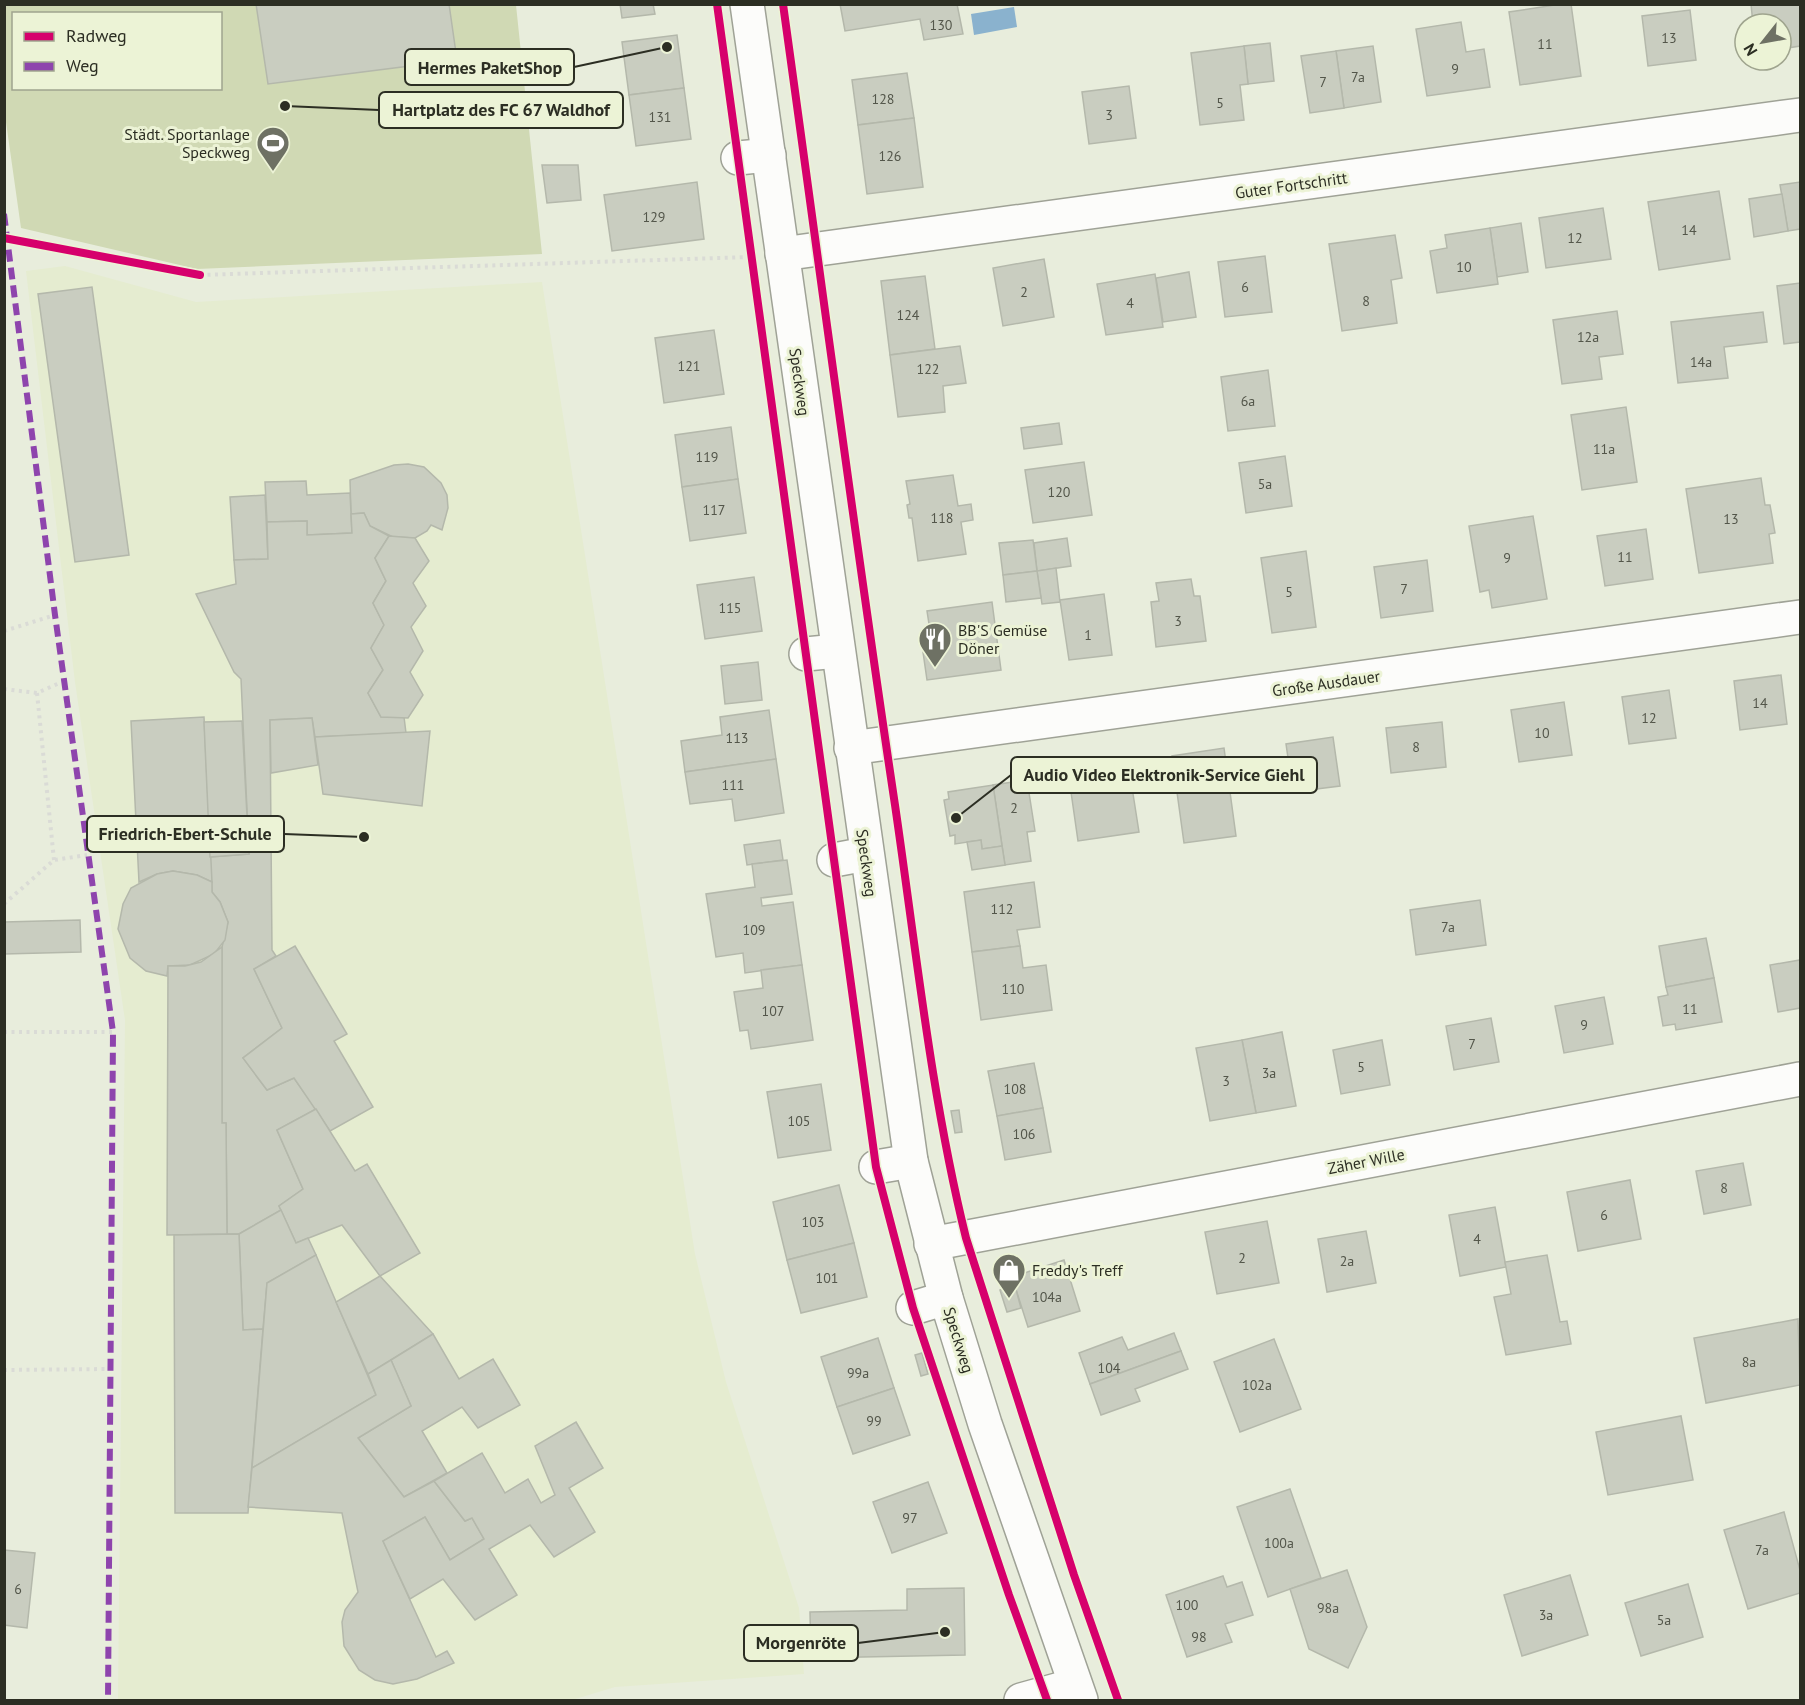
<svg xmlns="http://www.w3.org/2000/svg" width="1805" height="1705" viewBox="0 0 1805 1705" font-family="'PT Sans',sans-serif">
	<rect width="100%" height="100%" fill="#e8eddc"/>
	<polygon fill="#e5ecd0" points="65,266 196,302 542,282 695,1254 726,1382 799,1608 804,1674 615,1687 572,1700 118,1700 125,1020 75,682 26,271"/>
	<path fill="#d0d9b4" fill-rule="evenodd" d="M4,5H516L542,254L197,269L21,228L5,115ZM14,14H220V88H14Z"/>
	<polygon fill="#8ab2ce" points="1014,7 1017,27 974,35 971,14"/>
	<g fill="#c9cdc0" stroke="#b4b8ab" stroke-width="1.5">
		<polygon points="256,4 449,4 457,60 268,84"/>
		<polygon points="620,4 653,4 655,14 622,18"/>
		<polygon points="840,4 957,4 963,34 924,40 920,19 845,31"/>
		<polygon points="1561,4 1571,4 1581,76 1520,85 1509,12"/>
		<polygon points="1751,4 1800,4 1800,46 1781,49 1781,24 1753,24"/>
		<polygon points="1690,10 1696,60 1648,66 1642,16"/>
		<polygon points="1461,22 1466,52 1484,49 1490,87 1427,96 1416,29"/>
		<polygon points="677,35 684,88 629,95 622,42"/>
		<polygon points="1270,43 1274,81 1248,84 1244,46"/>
		<polygon points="1244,46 1248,84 1240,85 1244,120 1200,125 1191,53"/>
		<polygon points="1373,46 1381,102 1344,108 1336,51"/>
		<polygon points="1336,51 1344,108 1310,113 1301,56"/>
		<polygon points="907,73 914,118 858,125 852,80"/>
		<polygon points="1129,86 1136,138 1089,144 1082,92"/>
		<polygon points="684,88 691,139 636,146 629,95"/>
		<polygon points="552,95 595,96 595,128 552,128"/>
		<polygon points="914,118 923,187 867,194 858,125"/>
		<polygon points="542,165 578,165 581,200 547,203"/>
		<polygon points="697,182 704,239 612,251 604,195"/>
		<polygon points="1800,182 1800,229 1788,231 1780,185"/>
		<polygon points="1719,191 1730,259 1659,270 1648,202"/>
		<polygon points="1782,194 1788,231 1754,237 1749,199"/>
		<polygon points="1603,208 1611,259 1546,268 1539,218"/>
		<polygon points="1521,223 1528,272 1497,277 1490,228"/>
		<polygon points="1490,228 1498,284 1437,293 1430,251 1447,248 1445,235"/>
		<polygon points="1395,235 1402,278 1391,280 1397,323 1342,331 1329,244"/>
		<polygon points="1265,256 1272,312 1225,317 1218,262"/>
		<polygon points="1044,259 1054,317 1003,326 993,268"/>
		<polygon points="1189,272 1196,317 1163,322 1156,278"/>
		<polygon points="1155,274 1163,327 1106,335 1097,284"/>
		<polygon points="925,276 935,349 890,355 881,281"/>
		<polygon points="1800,283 1800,342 1784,344 1777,286"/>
		<polygon points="92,287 129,555 75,562 38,294"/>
		<polygon points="1617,311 1623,354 1599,357 1602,379 1562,384 1553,320"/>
		<polygon points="1763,312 1767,342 1724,347 1728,378 1678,383 1671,322"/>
		<polygon points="714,330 724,394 664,403 655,338"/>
		<polygon points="960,346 966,383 943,386 945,412 898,417 890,355"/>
		<polygon points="1268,370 1275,426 1228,431 1221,377"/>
		<polygon points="1626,407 1637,482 1582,490 1571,415"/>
		<polygon points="1059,423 1062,444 1024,449 1021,428"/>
		<polygon points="731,427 738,479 682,487 675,435"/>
		<polygon points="1285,456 1292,506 1246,513 1239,463"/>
		<polygon points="1084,462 1092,515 1033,523 1025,470"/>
		<polygon points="408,464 424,467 441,483 447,495 448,508 442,530 431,525 427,531 415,538 393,537 370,526 364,513 351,514 350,480 394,465"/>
		<polygon points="953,475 958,506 971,504 973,520 961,522 966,554 918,561 912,518 909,518 907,505 910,504 906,481"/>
		<polygon points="1761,478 1765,505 1770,505 1775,533 1769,534 1773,563 1699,573 1686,489"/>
		<polygon points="738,479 746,533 690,541 682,487"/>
		<polygon points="306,481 307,495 350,493 352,533 307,535 307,521 267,522 265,482"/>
		<polygon points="265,495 268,559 234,560 230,497"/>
		<polygon points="364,513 370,526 389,536 375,558 386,581 373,603 384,625 371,648 383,670 368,693 381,717 404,717 406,733 315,737 312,718 270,720 272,950 276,956 254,969 282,1028 243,1058 267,1090 294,1078 316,1109 277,1130 303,1189 279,1206 281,1210 239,1234 227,1234 226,1123 222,1123 222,947 228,922 220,902 212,892 210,857 249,854 241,679 234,672 196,594 236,584 234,560 268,559 267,522 307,521 307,535 352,533 351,514"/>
		<polygon points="1533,516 1547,599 1492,608 1489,590 1480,592 1469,526"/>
		<polygon points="1646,529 1653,579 1605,586 1597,536"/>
		<polygon points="389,536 415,538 429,561 413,583 426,606 411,627 423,651 410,672 423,695 408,718 381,717 368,693 383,670 371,648 384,625 373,603 386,581 375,558"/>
		<polygon points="1067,538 1071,566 1037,571 1034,543"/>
		<polygon points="1033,540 1037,571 1003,575 999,543"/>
		<polygon points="1306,551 1316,627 1272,633 1261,558"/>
		<polygon points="1427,560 1433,611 1381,618 1374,567"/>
		<polygon points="1056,568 1060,602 1042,604 1037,571"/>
		<polygon points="1037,571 1041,598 1006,602 1003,575"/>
		<polygon points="754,577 762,631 705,639 697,585"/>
		<polygon points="1191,579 1194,596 1200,596 1206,641 1156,647 1151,602 1159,601 1156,583"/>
		<polygon points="1104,594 1112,655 1069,660 1060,600"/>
		<polygon points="992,602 1001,670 927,680 923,652 933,650 927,611"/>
		<polygon points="758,662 762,700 725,704 721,666"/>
		<polygon points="1781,675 1787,724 1740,730 1734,681"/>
		<polygon points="1669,690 1676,738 1629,744 1622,697"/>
		<polygon points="1564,702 1572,755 1519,762 1511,710"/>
		<polygon points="769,710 776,759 685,772 681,741 722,735 720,717"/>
		<polygon points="204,717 212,882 197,875 173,871 157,874 139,882 131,721"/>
		<polygon points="312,718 318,765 271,773 270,720"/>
		<polygon points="242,721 249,854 210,857 204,722"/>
		<polygon points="1442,722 1446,767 1391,773 1386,728"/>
		<polygon points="430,731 422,806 323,794 315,737"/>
		<polygon points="1333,737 1340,786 1293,792 1286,744"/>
		<polygon points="1224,748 1236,836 1184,843 1172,756"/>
		<polygon points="776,759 784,813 735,821 732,799 690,804 685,772"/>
		<polygon points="1128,762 1139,832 1078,841 1068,771"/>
		<polygon points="1027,780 1035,831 1027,832 1031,861 1005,865 993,785"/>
		<polygon points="993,785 1002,846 982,849 981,840 955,844 955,835 950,836 944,800 949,799 948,792"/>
		<polygon points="780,840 783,860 747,865 744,845"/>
		<polygon points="981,840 982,849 1002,846 1005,865 972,870 967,842"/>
		<polygon points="787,860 792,894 761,898 762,906 793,902 802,965 745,973 743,953 716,957 706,894 755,887 752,864"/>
		<polygon points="173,871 197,875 212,882 212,892 220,902 228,922 225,940 214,954 190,965 168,966 167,976 146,971 130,958 118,929 123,904 131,888 157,874"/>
		<polygon points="1034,882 1040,927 1017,930 1020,946 972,952 964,892"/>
		<polygon points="1480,900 1486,945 1416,955 1410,910"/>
		<polygon points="80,920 81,952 4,954 4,922"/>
		<polygon points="1706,938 1714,978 1666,987 1659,946"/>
		<polygon points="295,946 347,1034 334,1041 373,1107 330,1131 294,1078 267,1090 243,1058 282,1028 254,969"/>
		<polygon points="1020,946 1023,968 1046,965 1052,1010 981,1020 972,952"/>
		<polygon points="222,947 222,1123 226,1123 227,1234 167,1235 168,966 185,966 201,962"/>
		<polygon points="1800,960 1800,1008 1778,1012 1770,965"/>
		<polygon points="802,965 813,1040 751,1049 748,1030 740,1031 734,992 763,988 761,970"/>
		<polygon points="1714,978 1722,1022 1676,1030 1675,1024 1663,1026 1658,997 1668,995 1666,987"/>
		<polygon points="1604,997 1613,1044 1564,1053 1555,1006"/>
		<polygon points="1491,1018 1499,1062 1454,1070 1446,1026"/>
		<polygon points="1282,1032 1296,1106 1256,1113 1242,1040"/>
		<polygon points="1242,1040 1256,1113 1210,1121 1196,1048"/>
		<polygon points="1382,1040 1390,1085 1341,1094 1333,1050"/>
		<polygon points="1034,1063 1043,1108 997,1116 988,1071"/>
		<polygon points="821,1084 831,1150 778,1158 767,1092"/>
		<polygon points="1043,1108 1051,1152 1005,1160 997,1116"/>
		<polygon points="316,1109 355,1171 367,1164 420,1253 380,1276 342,1225 296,1243 279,1206 303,1189 277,1130"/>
		<polygon points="959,1110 962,1132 955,1133 951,1111"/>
		<polygon points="1743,1163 1751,1205 1704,1214 1696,1171"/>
		<polygon points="1630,1180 1641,1239 1578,1251 1567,1192"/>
		<polygon points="839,1185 854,1243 787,1260 773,1202"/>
		<polygon points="1495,1207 1506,1267 1460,1276 1449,1215"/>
		<polygon points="281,1210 296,1243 308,1238 316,1255 267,1283 263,1329 243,1330 239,1234"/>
		<polygon points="1267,1221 1279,1283 1217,1294 1205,1232"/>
		<polygon points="1366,1231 1376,1283 1327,1292 1318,1239"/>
		<polygon points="239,1234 243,1330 263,1329 248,1513 175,1513 174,1235"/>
		<polygon points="854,1243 867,1297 801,1313 787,1260"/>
		<polygon points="316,1255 376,1395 252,1468 267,1283"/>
		<polygon points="1547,1255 1560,1322 1567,1321 1571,1344 1506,1355 1494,1297 1511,1294 1505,1262"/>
		<polygon points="1064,1260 1080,1311 1028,1327 1012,1277"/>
		<polygon points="380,1276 433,1334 368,1374 336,1302"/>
		<polygon points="1015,1286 1021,1308 1007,1312 1000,1290"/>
		<polygon points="1798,1319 1800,1385 1706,1403 1694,1338"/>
		<polygon points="1174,1333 1181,1351 1090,1384 1079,1353 1122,1337 1128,1350"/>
		<polygon points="433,1334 459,1379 493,1359 520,1405 478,1428 462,1407 422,1431 447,1473 404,1497 358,1438 411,1406 391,1360"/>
		<polygon points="878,1338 894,1388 837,1407 821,1357"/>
		<polygon points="1274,1339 1301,1409 1240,1432 1214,1362"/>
		<polygon points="1181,1351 1188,1369 1135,1389 1140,1401 1101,1415 1090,1384"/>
		<polygon points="922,1353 928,1374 921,1376 915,1355"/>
		<polygon points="391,1360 411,1406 358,1438 404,1497 434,1481 465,1521 472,1518 484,1539 450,1560 425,1517 383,1541 436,1657 447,1651 454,1663 417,1679 393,1684 375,1680 359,1670 344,1646 342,1622 345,1610 358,1592 342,1513 248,1507 252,1468 376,1395 368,1374"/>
		<polygon points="894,1388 910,1435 853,1454 837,1407"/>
		<polygon points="1681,1416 1693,1480 1608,1495 1596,1432"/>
		<polygon points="576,1422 603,1468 569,1488 595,1532 554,1557 530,1525 489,1549 517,1595 475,1620 443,1579 410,1599 383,1541 425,1517 450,1560 484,1539 472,1518 465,1521 434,1481 482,1453 505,1493 528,1479 541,1503 555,1495 535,1446"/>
		<polygon points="928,1482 947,1533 892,1553 873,1502"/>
		<polygon points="1290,1489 1321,1578 1268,1597 1237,1507"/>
		<polygon points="1784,1512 1800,1570 1800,1593 1748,1609 1724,1530"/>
		<polygon points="4,1550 35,1553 27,1628 4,1625"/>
		<polygon points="1347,1570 1367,1627 1348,1668 1309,1649 1290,1589"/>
		<polygon points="1570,1575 1588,1635 1522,1656 1504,1595"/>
		<polygon points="1223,1576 1227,1587 1242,1582 1253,1615 1225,1624 1232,1642 1187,1657 1166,1595"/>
		<polygon points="1688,1584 1703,1637 1641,1656 1625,1603"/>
		<polygon points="964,1588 965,1655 811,1658 810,1612 907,1610 907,1589"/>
	</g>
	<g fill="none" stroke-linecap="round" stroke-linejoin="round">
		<defs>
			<g id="minor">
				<polyline points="747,4 911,1161 946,1298 985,1424 1081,1700"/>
				<polyline points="738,158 769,155"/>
				<polyline points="782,254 1800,115"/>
				<polyline points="806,654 837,651"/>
				<polyline points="851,748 1800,617"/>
				<polyline points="834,860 866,854"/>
				<polyline points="876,1167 911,1161"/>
				<polyline points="931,1244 1800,1079"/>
				<polyline points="913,1308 946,1298"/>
				<polyline points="1021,1700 1075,1685"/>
			</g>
		</defs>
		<use href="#minor" stroke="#9fa296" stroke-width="36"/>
		<g stroke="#dadbd6" stroke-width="4" stroke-dasharray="3 4.5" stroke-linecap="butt">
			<polyline points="200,275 748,257"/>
			<polyline points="4,631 55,615"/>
			<polyline points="4,689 37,693 64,681"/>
			<polyline points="37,693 54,860"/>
			<polyline points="4,904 54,860 87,855"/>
			<polyline points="4,1032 113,1032"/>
			<polyline points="4,1370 109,1369"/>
		</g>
		<use href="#minor" stroke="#fcfcfa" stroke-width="33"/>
		<polyline stroke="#8e44ad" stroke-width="6" stroke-dasharray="12 6" stroke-linecap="butt" points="4,214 55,615 113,1032 108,1700"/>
		<defs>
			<g id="cycleway">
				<polyline points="717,4 876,1167 913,1308 1009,1595 1047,1700"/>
				<path d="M783,4C820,271 855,539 895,805C916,949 931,1096 966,1238L1074,1575L1118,1700"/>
				<polyline points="4,238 200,275"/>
			</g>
		</defs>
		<use href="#cycleway" stroke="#ecf3d6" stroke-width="11"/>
		<use href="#cycleway" stroke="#d6006c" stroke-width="8"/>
	</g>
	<defs>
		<symbol id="stadium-pin" viewBox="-11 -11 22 30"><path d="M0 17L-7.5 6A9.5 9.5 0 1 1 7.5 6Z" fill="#6e7164" stroke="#ecf3d6"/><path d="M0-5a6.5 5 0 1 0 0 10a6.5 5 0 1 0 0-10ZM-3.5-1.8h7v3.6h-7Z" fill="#fff"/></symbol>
		<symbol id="restaurant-pin" viewBox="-11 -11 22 30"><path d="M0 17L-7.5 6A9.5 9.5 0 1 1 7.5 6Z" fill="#6e7164" stroke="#ecf3d6"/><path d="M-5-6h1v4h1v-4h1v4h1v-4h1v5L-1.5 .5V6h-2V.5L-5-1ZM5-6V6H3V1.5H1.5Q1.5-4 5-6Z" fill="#fff"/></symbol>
		<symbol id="shop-pin" viewBox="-11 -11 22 30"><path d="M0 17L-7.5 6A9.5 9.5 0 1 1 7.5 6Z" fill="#6e7164" stroke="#ecf3d6"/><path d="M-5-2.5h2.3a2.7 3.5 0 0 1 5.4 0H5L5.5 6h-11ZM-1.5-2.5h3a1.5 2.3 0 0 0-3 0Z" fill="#fff"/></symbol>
	</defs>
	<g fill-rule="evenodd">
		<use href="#stadium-pin" x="254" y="124" width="38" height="52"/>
		<use href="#restaurant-pin" x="916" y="620" width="38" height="52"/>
		<use href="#shop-pin" x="990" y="1251" width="38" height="52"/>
	</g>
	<g text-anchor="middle" stroke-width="6" stroke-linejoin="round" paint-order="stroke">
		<g font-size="14" fill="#53564a">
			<text x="941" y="30">130</text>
			<text x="1669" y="43">13</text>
			<text x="1545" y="49">11</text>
			<text x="1455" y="74">9</text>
			<text x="1358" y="82">7a</text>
			<text x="1323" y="87">7</text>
			<text x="883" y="104">128</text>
			<text x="1220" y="108">5</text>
			<text x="1109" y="120">3</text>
			<text x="660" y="122">131</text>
			<text x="890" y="161">126</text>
			<text x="654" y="222">129</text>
			<text x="1689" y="235">14</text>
			<text x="1575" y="243">12</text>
			<text x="1464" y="272">10</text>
			<text x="1245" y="292">6</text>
			<text x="1024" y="297">2</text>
			<text x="1366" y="306">8</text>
			<text x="1130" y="308">4</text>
			<text x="908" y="320">124</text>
			<text x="1588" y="342">12a</text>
			<text x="1701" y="367">14a</text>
			<text x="689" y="371">121</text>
			<text x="928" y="374">122</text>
			<text x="1248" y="406">6a</text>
			<text x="1604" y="454">11a</text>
			<text x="707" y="462">119</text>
			<text x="1265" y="489">5a</text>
			<text x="1059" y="497">120</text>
			<text x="714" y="515">117</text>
			<text x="942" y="523">118</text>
			<text x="1731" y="524">13</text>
			<text x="1625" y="562">11</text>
			<text x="1507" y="563">9</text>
			<text x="1404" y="594">7</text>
			<text x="1289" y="597">5</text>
			<text x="730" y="613">115</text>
			<text x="1178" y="626">3</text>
			<text x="1088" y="640">1</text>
			<text x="1760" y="708">14</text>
			<text x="1649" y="723">12</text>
			<text x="1542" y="738">10</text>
			<text x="737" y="743">113</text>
			<text x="1416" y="752">8</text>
			<text x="733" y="790">111</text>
			<text x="1014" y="813">2</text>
			<text x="1002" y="914">112</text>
			<text x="1448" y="932">7a</text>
			<text x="754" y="935">109</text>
			<text x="1013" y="994">110</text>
			<text x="1690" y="1014">11</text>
			<text x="773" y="1016">107</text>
			<text x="1584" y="1030">9</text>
			<text x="1472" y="1049">7</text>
			<text x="1361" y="1072">5</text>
			<text x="1269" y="1078">3a</text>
			<text x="1226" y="1086">3</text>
			<text x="1015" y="1094">108</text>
			<text x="799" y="1126">105</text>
			<text x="1024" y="1139">106</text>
			<text x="1724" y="1193">8</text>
			<text x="1604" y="1220">6</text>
			<text x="813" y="1227">103</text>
			<text x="1477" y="1244">4</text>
			<text x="1242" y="1263">2</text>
			<text x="1347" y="1266">2a</text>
			<text x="827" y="1283">101</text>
			<text x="1047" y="1302">104a</text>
			<text x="1749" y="1367">8a</text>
			<text x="1109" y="1373">104</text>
			<text x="858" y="1378">99a</text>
			<text x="1257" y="1390">102a</text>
			<text x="874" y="1426">99</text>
			<text x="910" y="1523">97</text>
			<text x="1279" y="1548">100a</text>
			<text x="1762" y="1555">7a</text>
			<text x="18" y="1594">6</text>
			<text x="1187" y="1610">100</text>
			<text x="1328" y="1613">98a</text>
			<text x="1546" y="1620">3a</text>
			<text x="1664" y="1625">5a</text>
			<text x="1199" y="1642">98</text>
		</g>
		<g font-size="16" fill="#2c2e23" stroke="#ecf3d6" text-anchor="start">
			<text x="250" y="140" text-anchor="end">Städt. Sportanlage<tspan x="250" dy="18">Speckweg</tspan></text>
			<text x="958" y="636">BB'S Gemüse<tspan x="958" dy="18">Döner</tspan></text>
			<text x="1032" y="1276">Freddy's Treff</text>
		</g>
		<g font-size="16" fill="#2c2e23" stroke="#ecf3d6">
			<text transform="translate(1291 185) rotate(-8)" y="6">Guter Fortschritt</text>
			<text transform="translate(800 382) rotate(82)" y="6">Speckweg</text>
			<text transform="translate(1326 683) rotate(-8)" y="6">Große Ausdauer</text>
			<text transform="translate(867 863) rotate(82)" y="6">Speckweg</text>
			<text transform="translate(1366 1161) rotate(-11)" y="6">Zäher Wille</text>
			<text transform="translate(959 1340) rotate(73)" y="6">Speckweg</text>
		</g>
	</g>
	<path fill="none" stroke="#2c2e23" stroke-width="2" d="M667 47L574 67M285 106L379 110M956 818L1011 775M364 837L284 834M945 1632L858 1643"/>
	<g fill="#2c2e23" stroke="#ecf3d6" stroke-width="2">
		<circle cx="667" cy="47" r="6"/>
		<circle cx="285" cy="106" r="6"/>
		<circle cx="956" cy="818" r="6"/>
		<circle cx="364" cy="837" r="6"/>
		<circle cx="945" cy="1632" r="6"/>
	</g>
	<g fill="#ecf3d6" stroke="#2c2e23" stroke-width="2">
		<rect x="405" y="49" width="169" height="36" rx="6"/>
		<rect x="379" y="92" width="244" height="36" rx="6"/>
		<rect x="1011" y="757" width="306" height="36" rx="6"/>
		<rect x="87" y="816" width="197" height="36" rx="6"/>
		<rect x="744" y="1625" width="114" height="36" rx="6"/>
	</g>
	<g font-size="18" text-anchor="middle" font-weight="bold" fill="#2c2e23">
		<text x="490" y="74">Hermes PaketShop</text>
		<text x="501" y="116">Hartplatz des FC 67 Waldhof</text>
		<text x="1164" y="781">Audio Video Elektronik-Service Giehl</text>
		<text x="185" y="840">Friedrich-Ebert-Schule</text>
		<text x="801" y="1649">Morgenröte</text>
	</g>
	<rect width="1805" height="1705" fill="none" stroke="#2c2e23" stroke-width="12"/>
	<rect x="12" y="12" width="210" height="78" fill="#ecf3d6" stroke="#9fa48e" stroke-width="1.5"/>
	<rect x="24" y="32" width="30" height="9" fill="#d6006c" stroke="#9fa48e" stroke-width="1.5"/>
	<text x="66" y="42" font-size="18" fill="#2c2e23">Radweg</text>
	<rect x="24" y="62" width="30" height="9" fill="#8e44ad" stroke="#9fa48e" stroke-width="1.5"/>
	<text x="66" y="72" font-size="18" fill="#2c2e23">Weg</text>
	<g transform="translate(1763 42) rotate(239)"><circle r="28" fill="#ecf3d6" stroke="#9fa48e" stroke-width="1.5"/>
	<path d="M0-4.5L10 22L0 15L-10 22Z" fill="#6e7164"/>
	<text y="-9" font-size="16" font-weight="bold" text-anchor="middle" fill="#2c2e23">N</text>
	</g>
</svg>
